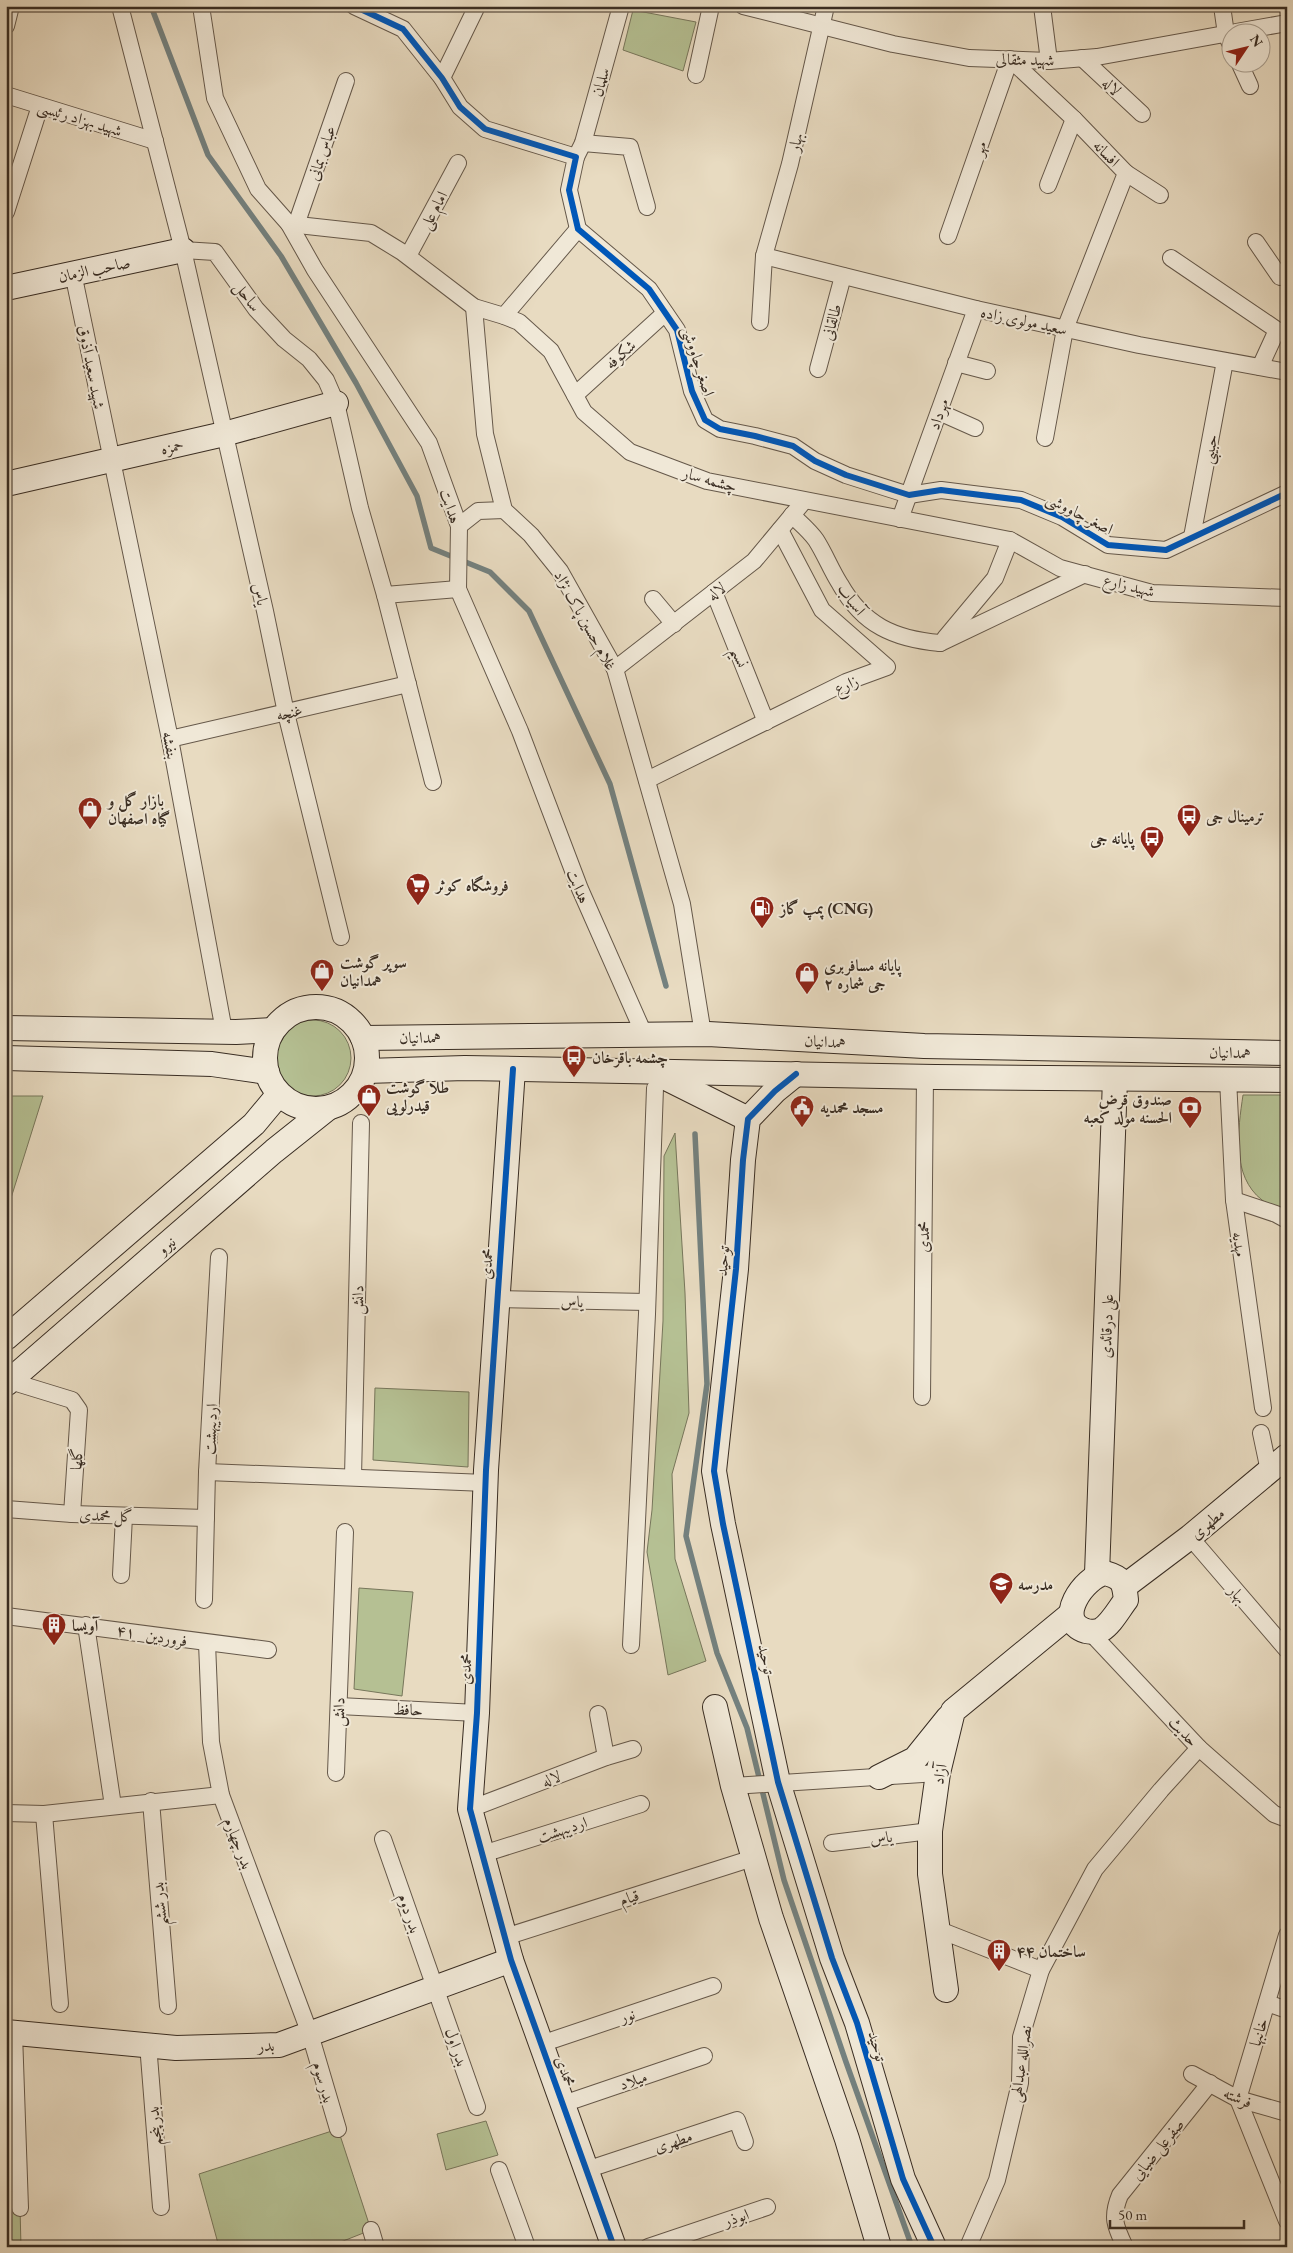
<svg xmlns="http://www.w3.org/2000/svg" width="1293" height="2253" viewBox="0 0 1293 2253" font-family="'EB Garamond',Amiri,serif">
	<rect width="100%" height="100%" fill="#e8dbc1"/>
	<filter id="stains"><feTurbulence type="fractalNoise" baseFrequency=".004" numOctaves="4"/><feColorMatrix values="0 0 0 0 .2 0 0 0 0 .09 0 0 0 0 .02 0 0 0 .5 -.17"/></filter>
	<radialGradient id="worn" r=".72"><stop offset=".6" stop-color="#630" stop-opacity="0"/><stop offset="1" stop-color="#630" stop-opacity=".3"/></radialGradient>
	<g fill="#b5c093" stroke="#77765b">
		<polygon points="633,10 696,22 683,71 623,50"/>
		<circle cx="313" cy="1058" r="38"/>
		<path d="M1243,1095H1287V1210C1279,1207 1268,1205 1262,1200C1231,1176 1238,1129 1243,1095Z"/>
		<polygon points="6,1096 43,1096 6,1214"/>
		<polygon points="675,1133 685,1293 689,1413 672,1474 675,1559 706,1661 668,1675 647,1552 652,1510 663,1321 664,1156"/>
		<polygon points="375,1388 469,1392 468,1467 373,1460"/>
		<polygon points="359,1588 413,1592 402,1696 354,1689"/>
		<polygon points="486,2121 498,2155 446,2170 437,2134"/>
		<polygon points="338,2129 371,2230 328,2247 219,2247 199,2174"/>
		<polygon points="6,2208 20,2208 21,2247 6,2247"/>
	</g>
	<g fill="none" stroke-linecap="round" stroke-linejoin="round">
		<g stroke="#74817f" stroke-width="5.5">
			<polyline points="151,6 208,155 281,256 356,383 417,496 431,548 490,572 529,611 610,784 666,986"/>
			<polyline points="695,1134 707,1384 686,1536 717,1653 747,1728 784,1880 846,2062 912,2247"/>
		</g>
		<defs>
			<g id="street">
				<polyline points="120,6 183,250 215,252 256,309 284,339 309,359 326,380 336,403 360,508 385,595 433,782"/>
				<polyline points="201,6 215,98 258,189 289,224 315,270 429,443 459,526 458,589 520,731 580,889 644,1034"/>
				<polyline points="354,6 403,29 442,78 460,107 485,129 576,157 569,190 578,229 649,289 677,330 692,391 705,420 720,429 755,436 793,446 815,461 846,475 909,495 941,490 1021,500 1062,517 1108,545 1166,550 1287,493"/>
				<polyline points="743,6 893,44 969,58 1049,61 1097,57 1230,33"/>
				<polyline points="1042,6 1049,61"/>
				<polyline points="1222,6 1226,34 1230,43"/>
				<polyline points="6,26 11,6"/>
				<polyline points="1236,32 1287,23"/>
				<polyline points="1082,58 1142,114"/>
				<polyline points="1239,62 1250,86"/>
				<polyline points="696,75 711,6"/>
				<polyline points="442,78 477,6"/>
				<polyline points="6,95 155,141"/>
				<polyline points="583,143 630,147 647,207"/>
				<polyline points="576,157 583,143 621,6"/>
				<polyline points="1126,173 1160,195"/>
				<polyline points="1048,185 1074,119"/>
				<polyline points="6,212 40,106"/>
				<polyline points="289,224 371,233 402,252 474,307 504,316 519,322 551,351 584,412 630,452 707,481 1010,540 1060,568 1152,593 1287,598"/>
				<polyline points="296,225 346,81"/>
				<polyline points="948,236 1010,59 1074,119 1126,173 1065,329 1045,438"/>
				<polyline points="1256,242 1280,277 1287,272"/>
				<polyline points="183,250 265,611 286,713 341,937"/>
				<polyline points="408,256 458,163"/>
				<polyline points="764,256 976,309 1139,345 1287,372"/>
				<polyline points="1171,258 1277,330 1260,367"/>
				<polyline points="73,273 170,739 224,1031"/>
				<polyline points="474,307 485,434 504,510 531,535 560,571 615,669 682,904 703,1034"/>
				<polyline points="504,316 578,229"/>
				<polyline points="760,322 764,256 790,164 826,6"/>
				<polyline points="956,363 987,371"/>
				<polyline points="818,369 843,276"/>
				<polyline points="575,395 665,313"/>
				<polyline points="939,412 975,428"/>
				<path d="M792,515C800,523 810,531 816,540C825,554 831,570 840,584C863,625 894,639 940,643"/>
				<polyline points="900,519 976,309"/>
				<polyline points="459,526 478,511 504,510"/>
				<polyline points="1192,537 1225,361"/>
				<polyline points="714,592 766,722"/>
				<polyline points="385,595 458,589"/>
				<polyline points="653,599 674,624"/>
				<polyline points="945,638 995,578 1010,540"/>
				<polyline points="940,643 1085,574"/>
				<polyline points="615,669 754,561 804,501"/>
				<polyline points="170,739 408,684"/>
				<polyline points="647,780 846,682 887,667 822,610 780,530"/>
				<polyline points="1228,1079 1234,1200 1263,1408"/>
				<polyline points="1234,1200 1276,1214 1287,1220"/>
				<polyline points="498,1299 647,1302"/>
				<polyline points="10,1381 72,1400 79,1410 72,1514"/>
				<polyline points="922,1397 925,1076"/>
				<polyline points="1261,1433 1269,1471"/>
				<polyline points="207,1472 486,1483"/>
				<polyline points="353,1477 361,1123"/>
				<polyline points="6,1509 72,1514 206,1518"/>
				<polyline points="1190,1537 1287,1650"/>
				<polyline points="121,1575 124,1516"/>
				<polyline points="204,1600 207,1472 219,1257"/>
				<polyline points="6,1616 268,1650"/>
				<polyline points="86,1625 113,1806"/>
				<polyline points="1090,1632 1199,1748 1274,1814 1287,1819"/>
				<polyline points="207,1643 211,1742 221,1795 310,2034 338,2129"/>
				<polyline points="631,1645 647,1314 655,1088"/>
				<polyline points="339,1706 477,1713"/>
				<polyline points="598,1714 606,1757"/>
				<polyline points="336,1773 345,1532"/>
				<polyline points="733,1786 938,1773"/>
				<polyline points="151,1801 168,2006"/>
				<polyline points="470,1809 606,1757 633,1749"/>
				<polyline points="6,1813 44,1814 221,1795"/>
				<polyline points="44,1814 60,2004"/>
				<polyline points="383,1839 477,2107"/>
				<polyline points="832,1843 930,1831"/>
				<polyline points="483,1854 641,1804"/>
				<polyline points="937,1929 1041,1970"/>
				<polyline points="1287,1935 1238,2099 1287,2221"/>
				<polyline points="505,1937 753,1858"/>
				<polyline points="1267,2003 1287,2010"/>
				<polyline points="14,2033 20,2208"/>
				<polyline points="148,2044 161,2207"/>
				<polyline points="541,2044 713,1986"/>
				<polyline points="1192,2074 1238,2099 1287,2113"/>
				<polyline points="563,2104 704,2056"/>
				<polyline points="499,2170 527,2247"/>
				<polyline points="586,2170 737,2120 745,2142"/>
				<polyline points="371,2230 376,2247"/>
				<polyline points="648,2247 767,2207"/>
				<polyline points="968,2247 997,2180 1020,2083 1021,2037 1041,1970 1095,1869 1161,1790 1199,1748"/>
				<path d="M1125,2247C1115,2226 1111,2217 1120,2195L1210,2083"/>
			</g>
			<g id="secondary">
				<polyline points="6,288 183,250"/>
				<polyline points="6,484 224,434 336,403"/>
				<circle cx="316" cy="1058" r="51"/>
				<polyline points="6,1028 236,1032 273,1030"/>
				<polyline points="363,1038 708,1034 924,1046 1287,1053"/>
				<polyline points="6,1058 212,1064 267,1072"/>
				<polyline points="513,1069 486,1470 477,1713 470,1809 511,1960 614,2247"/>
				<polyline points="366,1071 465,1068 935,1077 1287,1080"/>
				<polyline points="658,1074 748,1119"/>
				<polyline points="796,1074 775,1091 748,1119 743,1160 736,1269 714,1471 723,1524 778,1782 832,1958 857,2023 903,2179 934,2247"/>
				<polyline points="6,1338 254,1124 279,1094"/>
				<polyline points="6,1384 274,1151 328,1108"/>
				<path d="M1105,1573C1123,1578 1124,1582 1126,1600C1119,1609 1111,1624 1101,1630C1097,1632 1090,1632 1086,1631C1053,1621 1084,1577 1105,1573Z"/>
				<polyline points="1097,1574 1115,1079"/>
				<polyline points="1125,1586 1190,1537 1287,1456"/>
				<polyline points="715,1707 733,1786 771,1918 847,2139 879,2247"/>
				<polyline points="879,1777 915,1759 948,1718"/>
				<polyline points="946,1990 930,1874 930,1831 938,1773 953,1711 1071,1614"/>
				<polyline points="6,2032 176,2048 279,2045 511,1960"/>
			</g>
		</defs>
		<use href="#street" stroke="#65584a" stroke-width="18"/>
		<use href="#secondary" stroke="#392d23" stroke-width="26"/>
		<use href="#street" stroke="#f0e8d7" stroke-width="16"/>
		<use href="#secondary" stroke="#f0e8d7" stroke-width="24"/>
		<defs>
			<g id="cycleway">
				<polyline points="354,6 403,29 442,78 460,107 485,129 576,157 569,190 578,229 649,289 677,330 692,391 705,420 720,429 755,436 793,446 815,461 846,475 909,495 941,490 1021,500 1062,517 1108,545 1166,550 1287,493"/>
				<polyline points="513,1069 486,1470 477,1713 470,1809 511,1960 614,2247"/>
				<polyline points="796,1074 775,1091 748,1119 743,1160 736,1269 714,1471 723,1524 778,1782 832,1958 857,2023 903,2179 934,2247"/>
			</g>
		</defs>
		<use href="#cycleway" stroke="#f0e8d7" stroke-width="9"/>
		<use href="#cycleway" stroke="#0057b8" stroke-width="6"/>
	</g>
	<defs>
		<symbol id="shop-pin" viewBox="-11 -11 22 30"><path d="M0 17L-7.5 6A9.5 9.5 0 1 1 7.5 6Z" fill="#8f2418" stroke="#f0e8d7"/><path d="M-5-2.5h2.3a2.7 3.5 0 0 1 5.4 0H5L5.5 6h-11ZM-1.5-2.5h3a1.5 2.3 0 0 0-3 0Z" fill="#fff"/></symbol>
		<symbol id="bus-pin" viewBox="-11 -11 22 30"><path d="M0 17L-7.5 6A9.5 9.5 0 1 1 7.5 6Z" fill="#8f2418" stroke="#f0e8d7"/><path d="M-5-6H5V4H4V6H2V4H-2V6H-4V4H-5ZM-3.5-4V0h7V-4ZM-3.5 1.2v1.5H-2V1.2ZM2 1.2v1.5H3.5V1.2Z" fill="#fff"/></symbol>
		<symbol id="supermarket-pin" viewBox="-11 -11 22 30"><path d="M0 17L-7.5 6A9.5 9.5 0 1 1 7.5 6Z" fill="#8f2418" stroke="#f0e8d7"/><path d="M-6-5.5h2.5l.6 2H6L4.5 2H-2.5L-4.4-4H-6ZM-1.5 3.2a1.3 1.3 0 1 0 .1 0ZM3 3.2a1.3 1.3 0 1 0 .1 0Z" fill="#fff"/></symbol>
		<symbol id="fuel-pin" viewBox="-11 -11 22 30"><path d="M0 17L-7.5 6A9.5 9.5 0 1 1 7.5 6Z" fill="#8f2418" stroke="#f0e8d7"/><path d="M-5.5-6h7V0h2V4h1.3V-2.5L3-4.5l.8-.8L6-3V5H2.5V1h-1V6h-7ZM-4.2-4.7v3.2H.2V-4.7Z" fill="#fff"/></symbol>
		<symbol id="civic-pin" viewBox="-11 -11 22 30"><path d="M0 17L-7.5 6A9.5 9.5 0 1 1 7.5 6Z" fill="#8f2418" stroke="#f0e8d7"/><path d="M-.6-6.5H3V-4.5H.6V-3L4-1V1h2V6H-6V1h2V-1L-.6-3ZM-1.2 2.5V6h2.4V2.5Z" fill="#fff"/></symbol>
		<symbol id="bank-pin" viewBox="-11 -11 22 30"><path d="M0 17L-7.5 6A9.5 9.5 0 1 1 7.5 6Z" fill="#8f2418" stroke="#f0e8d7"/><path d="M-6-4H6V4H-6ZM0-2.3a2.3 2.3 0 1 0 0 4.6a2.3 2.3 0 1 0 0-4.6Z" fill="#fff"/></symbol>
		<symbol id="school-pin" viewBox="-11 -11 22 30"><path d="M0 17L-7.5 6A9.5 9.5 0 1 1 7.5 6Z" fill="#8f2418" stroke="#f0e8d7"/><path d="M0-5L7-2L0 1L-7-2ZM-4 1L0 2.5L4 1V4Q0 6-4 4Z" fill="#fff"/></symbol>
		<symbol id="building-pin" viewBox="-11 -11 22 30"><path d="M0 17L-7.5 6A9.5 9.5 0 1 1 7.5 6Z" fill="#8f2418" stroke="#f0e8d7"/><path d="M-4-6H4V6H1V3H-1V6H-4ZM-2.5-4.3h1.7v1.8h-1.7ZM.8-4.3h1.7v1.8H.8ZM-2.5-1h1.7V.8h-1.7ZM.8-1h1.7V.8H.8Z" fill="#fff"/></symbol>
	</defs>
	<g fill-rule="evenodd">
		<use href="#shop-pin" x="76" y="795" width="28" height="38"/>
		<use href="#bus-pin" x="1175" y="802" width="28" height="38"/>
		<use href="#bus-pin" x="1138" y="824" width="28" height="38"/>
		<use href="#supermarket-pin" x="404" y="871" width="28" height="38"/>
		<use href="#fuel-pin" x="748" y="894" width="28" height="38"/>
		<use href="#shop-pin" x="308" y="957" width="28" height="38"/>
		<use href="#shop-pin" x="793" y="960" width="28" height="38"/>
		<use href="#bus-pin" x="560" y="1043" width="28" height="38"/>
		<use href="#shop-pin" x="355" y="1082" width="28" height="38"/>
		<use href="#civic-pin" x="788" y="1093" width="28" height="38"/>
		<use href="#bank-pin" x="1176" y="1094" width="28" height="38"/>
		<use href="#school-pin" x="987" y="1570" width="28" height="38"/>
		<use href="#building-pin" x="40" y="1611" width="28" height="38"/>
		<use href="#building-pin" x="985" y="1937" width="28" height="38"/>
	</g>
	<g text-anchor="middle" stroke-width="4" stroke-linejoin="round" paint-order="stroke">
		<g font-size="16" fill="#392d23" stroke="#f0e8d7">
			<text transform="translate(1025 59) rotate(1)" y="6">شهید مثقالی</text>
			<text transform="translate(600 82) rotate(-74)" y="6">سلمان</text>
			<text transform="translate(1112 86) rotate(43)" y="6">لاله</text>
			<text transform="translate(80 118) rotate(17)" y="6">شهید بهزاد رئیسی</text>
			<text transform="translate(795 142) rotate(-77)" y="6">بهار</text>
			<text transform="translate(979 148) rotate(-70)" y="6">مهر</text>
			<text transform="translate(321 153) rotate(-71)" y="6">عباس بمانی</text>
			<text transform="translate(1107 153) rotate(46)" y="6">افسانه</text>
			<text transform="translate(433 210) rotate(-62)" y="6">امام علی</text>
			<text transform="translate(94 269) rotate(-12)" y="6">صاحب الزمان</text>
			<text transform="translate(248 296) rotate(53)" y="6">ساحل</text>
			<text transform="translate(1024 320) rotate(12)" y="6">سعید مولوی زاده</text>
			<text transform="translate(831 322) rotate(-75)" y="6">طالقانی</text>
			<text transform="translate(620 354) rotate(-42)" y="6">شکوفه</text>
			<text transform="translate(699 361) rotate(72)" y="6">اصغر چاووشی</text>
			<text transform="translate(92 367) rotate(79)" y="6">شهید سعید آذوق</text>
			<text transform="translate(938 414) rotate(-70)" y="6">مهرداد</text>
			<text transform="translate(172 446) rotate(-13)" y="6">حمزه</text>
			<text transform="translate(1209 449) rotate(-79)" y="6">حبیبی</text>
			<text transform="translate(710 479) rotate(16)" y="6">چشمه سار</text>
			<text transform="translate(451 506) rotate(72)" y="6">هدایت</text>
			<text transform="translate(1080 513) rotate(27)" y="6">اصغر چاووشی</text>
			<text transform="translate(1129 585) rotate(14)" y="6">شهید زارع</text>
			<text transform="translate(716 591) rotate(-38)" y="6">لاله</text>
			<text transform="translate(261 594) rotate(77)" y="6">یاس</text>
			<text transform="translate(852 599) rotate(53)" y="6">آسیاب</text>
			<text transform="translate(586 620) rotate(61)" y="6">غلام حسین پاک نژاد</text>
			<text transform="translate(740 657) rotate(68)" y="6">نسیم</text>
			<text transform="translate(846 684) rotate(-22)" y="6">زارع</text>
			<text transform="translate(289 712) rotate(-13)" y="6">غنچه</text>
			<text transform="translate(171 745) rotate(79)" y="6">بنفشه</text>
			<text transform="translate(579 886) rotate(67)" y="6">هدایت</text>
			<text transform="translate(420 1037) rotate(-1)" y="6">همدانیان</text>
			<text transform="translate(825 1041) rotate(3)" y="6">همدانیان</text>
			<text transform="translate(1230 1052) rotate(1)" y="6">همدانیان</text>
			<text transform="translate(923 1237) rotate(-90)" y="6">محمدی</text>
			<text transform="translate(1240 1244) rotate(82)" y="6">مهدیه</text>
			<text transform="translate(166 1245) rotate(-41)" y="6">نیرو</text>
			<text transform="translate(722 1261) rotate(-85)" y="6">توحید</text>
			<text transform="translate(486 1264) rotate(-86)" y="6">محمدی</text>
			<text transform="translate(357 1300) rotate(-89)" y="6">دانش</text>
			<text transform="translate(572 1301) rotate(1)" y="6">یاس</text>
			<text transform="translate(1106 1326) rotate(-88)" y="6">علی درقائدی</text>
			<text transform="translate(210 1429) rotate(-87)" y="6">اردیبهشت</text>
			<text transform="translate(76 1459) rotate(-86)" y="6">گلها</text>
			<text transform="translate(106 1515) rotate(2)" y="6">گل محمدی</text>
			<text transform="translate(1207 1523) rotate(-40)" y="6">مطهری</text>
			<text transform="translate(1238 1594) rotate(49)" y="6">بهار</text>
			<text transform="translate(152 1635) rotate(9)" y="6">۴۱ _فروردین</text>
			<text transform="translate(767 1659) rotate(78)" y="6">توحید</text>
			<text transform="translate(465 1669) rotate(-88)" y="6">محمدی</text>
			<text transform="translate(408 1709) rotate(3)" y="6">حافظ</text>
			<text transform="translate(338 1712) rotate(-88)" y="6">دانش</text>
			<text transform="translate(1184 1731) rotate(46)" y="6">حدیث</text>
			<text transform="translate(939 1774) rotate(-79)" y="6">آزاد</text>
			<text transform="translate(551 1778) rotate(-21)" y="6">لاله</text>
			<text transform="translate(562 1829) rotate(-18)" y="6">اردیبهشت</text>
			<text transform="translate(881 1837) rotate(-7)" y="6">یاس</text>
			<text transform="translate(239 1843) rotate(69)" y="6">بدر چهارم</text>
			<text transform="translate(629 1897) rotate(-18)" y="6">قیام</text>
			<text transform="translate(159 1904) rotate(-95)" y="6">بدر ششم</text>
			<text transform="translate(410 1913) rotate(71)" y="6">بدر دوم</text>
			<text transform="translate(627 2015) rotate(-19)" y="6">نور</text>
			<text transform="translate(1258 2032) rotate(-73)" y="6">خانبها</text>
			<text transform="translate(266 2045) rotate(-3)" y="6">بدر</text>
			<text transform="translate(878 2046) rotate(74)" y="6">توحید</text>
			<text transform="translate(457 2047) rotate(71)" y="6">بدر اول</text>
			<text transform="translate(1020 2064) rotate(-82)" y="6">نصرالله عبدالهی</text>
			<text transform="translate(566 2071) rotate(70)" y="6">محمدی</text>
			<text transform="translate(633 2080) rotate(-19)" y="6">میلاد</text>
			<text transform="translate(324 2082) rotate(74)" y="6">بدر سوم</text>
			<text transform="translate(1238 2097) rotate(23)" y="6">فرشته</text>
			<text transform="translate(154 2126) rotate(-95)" y="6">بدر پنجم</text>
			<text transform="translate(673 2141) rotate(-18)" y="6">مطهری</text>
			<text transform="translate(1157 2149) rotate(-51)" y="6">صفرعلی ضیایی</text>
			<text transform="translate(736 2217) rotate(-19)" y="6">ابوذر</text>
		</g>
		<g font-size="16" font-weight="bold" fill="#392d23" stroke="#f0e8d7" text-anchor="start">
			<text x="108" y="806">بازار گل و<tspan x="108" dy="18">گیاه اصفهان</tspan></text>
			<text x="1206" y="822">ترمینال جی</text>
			<text x="1134" y="844" text-anchor="end">پایانه جی</text>
			<text x="436" y="891">فروشگاه کوثر</text>
			<text x="780" y="914">پمپ گاز (CNG)</text>
			<text x="340" y="968">سوپر گوشت<tspan x="340" dy="18">همدانیان</tspan></text>
			<text x="824" y="971">پایانه مسافربری<tspan x="824" dy="18">جی شماره ۲</tspan></text>
			<text x="592" y="1063">چشمه باقرخان</text>
			<text x="386" y="1093">طلا گوشت<tspan x="386" dy="18">قیدرلویی</tspan></text>
			<text x="1172" y="1105" text-anchor="end">صندوق قرض<tspan x="1172" dy="18">الحسنه مولد کعبه</tspan></text>
			<text x="820" y="1113">مسجد محمدیه</text>
			<text x="1018" y="1590">مدرسه</text>
			<text x="72" y="1631">آویسا</text>
			<text x="1016" y="1957">ساختمان ۴۴</text>
		</g>
	</g>
	<rect width="1293" height="2253" fill="none" stroke="#e8dbc1" stroke-width="25"/>
	<rect x="8" y="8" width="1278" height="2238" fill="none" stroke="#392d23" stroke-width="2.5"/>
	<rect x="12" y="12" width="1268" height="2228" fill="none" stroke="#392d23"/>
	<g transform="translate(1246 48) rotate(55)"><circle r="24" fill="#f0e8d7" stroke="#a79d8f"/>
	<path d="M0-4L9 19L0 12L-9 19Z" fill="#8f2418"/>
	<text y="-8" font-size="14" font-weight="bold" text-anchor="middle" fill="#392d23">N</text>
	</g>
	<path d="M1110 2220v8h134v-8" fill="none" stroke="#392d23" stroke-width="2.5"/>
	<text x="1118" y="2220" font-size="15" fill="#392d23" stroke="#f0e8d7" stroke-width="4" paint-order="stroke">50 m</text>
	<rect width="100%" height="100%" filter="url(#stains)"/>
	<rect width="100%" height="100%" fill="url(#worn)"/>
</svg>
